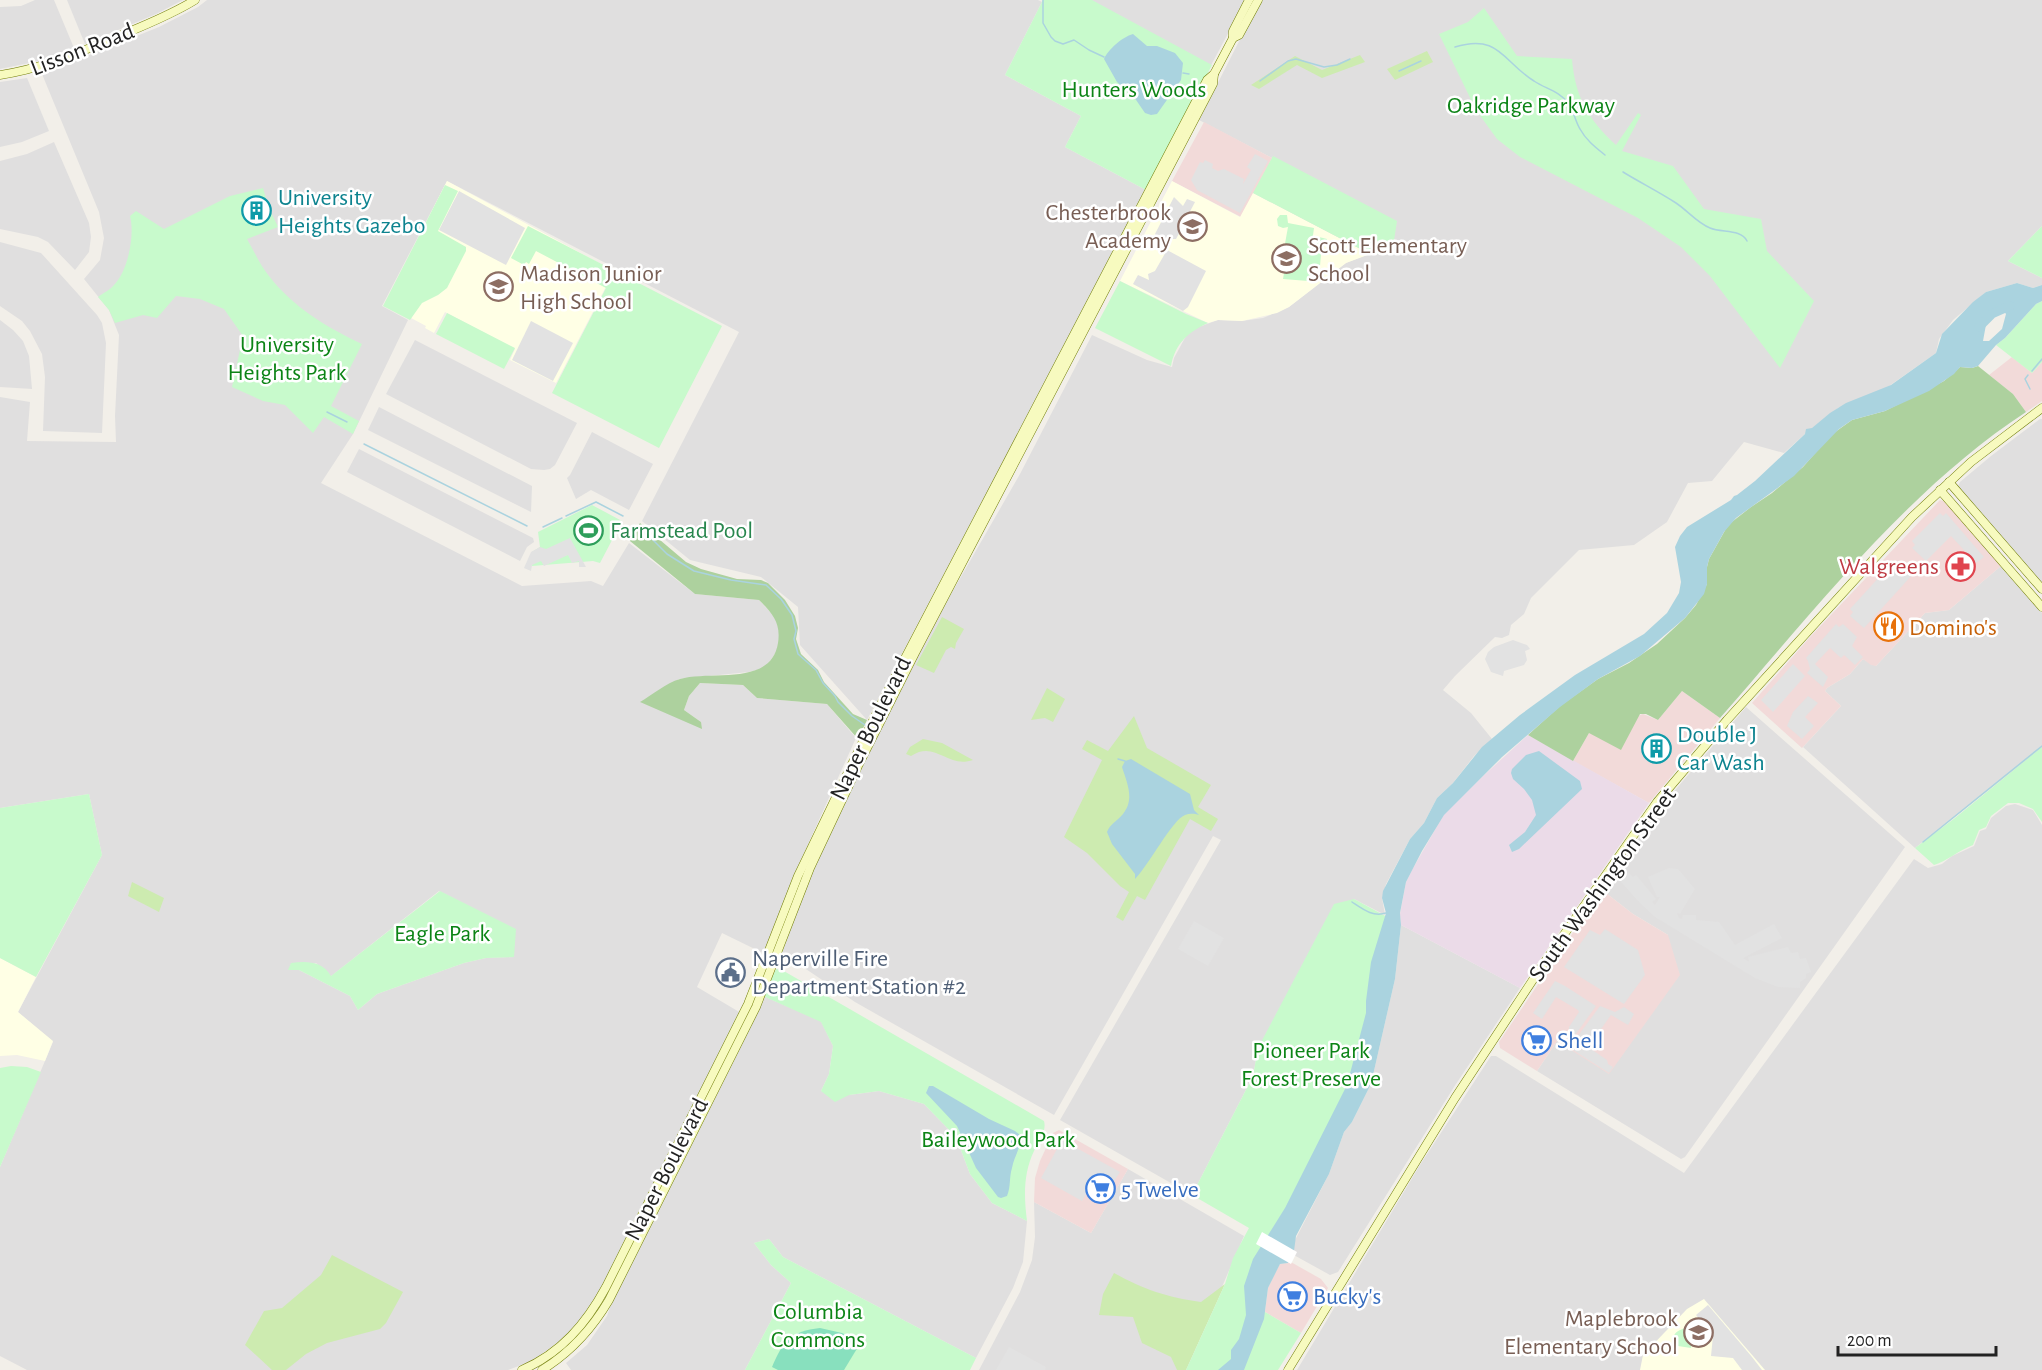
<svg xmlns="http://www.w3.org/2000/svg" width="2042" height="1370" viewBox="0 0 2042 1370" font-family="'Alegreya Sans',sans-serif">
	<rect width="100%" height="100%" fill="#f2efe9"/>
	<g fill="#e0dfdf" fill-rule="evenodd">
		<polygon points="35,0 54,0 74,48 39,61 0,69 0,7 21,6"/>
		<polygon points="67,0 183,0 156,14 85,44"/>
		<path d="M207,0H1038L1042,2L1005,75L1081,116L1065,147L1146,190L867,720L800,645L798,607L761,577L690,560L642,521L739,332L447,181L382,306L408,320L353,434L321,483L522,586L591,581L603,586L629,543L695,594L759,600L776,618L780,632L777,651L765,668L749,672L679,679L641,702L701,722L684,710L689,696L700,683L743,685L757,698L827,704L856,738L795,873L765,954L722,933L697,987L741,1013L605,1282L593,1303L572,1332L532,1361L508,1370H27L0,1356V1167L53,1042L18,1012L102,855L89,794L0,808V397L30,402L27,441L116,442L115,416L119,335L109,310L84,279L100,260L104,238L99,212L42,74L159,27L198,7ZM439,891L478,911L513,957L486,958L464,963L377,994L358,1010L350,996L299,970H288L316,963L330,977Z"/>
		<polygon points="1062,0 1246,0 1209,69"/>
		<polygon points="1260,0 2042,0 2042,226 2008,261 2042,278 2042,285 2033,288 2017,283 1986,292 1953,320 1939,339 1936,353 1882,391 1838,408 1805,434 1784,453 1744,442 1712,481 1688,483 1667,522 1634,545 1579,550 1531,598 1524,614 1511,625 1509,635 1502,638 1495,637 1455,676 1443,690 1471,713 1492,739 1474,756 1453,783 1437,798 1424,823 1410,839 1386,884 1382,898 1385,915 1354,899 1258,1048 1253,1076 1192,1195 1060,1120 1221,840 1213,836 1054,1115 855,1002 782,953 813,869 870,750 935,622 1020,474 1092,335 1147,360 1172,367 1174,358 1186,336 1196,328 1218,320 1242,321 1263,318 1289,307 1346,263 1369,254 1253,193 1272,158 1199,120"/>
		<polygon points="27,78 49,131 22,142 0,147 0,82"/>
		<polygon points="54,142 89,223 91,237 89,252 75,270 48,242 38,237 0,229 0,161 27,154"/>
		<polygon points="0,242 41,253 97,315 102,323 106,343 102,433 43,431 45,377 42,354 30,331 22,321 0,306"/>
		<polygon points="0,320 13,330 23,341 29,356 32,389 0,387"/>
		<polygon points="415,340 577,423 555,465 550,469 544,470 531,469 386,394"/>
		<polygon points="379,407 532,486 531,512 368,430"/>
		<polygon points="2040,419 2042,419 2042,584 1958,486 1960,482 1991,456"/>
		<polygon points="592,432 653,464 629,510 591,490 576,499 567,478 570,475"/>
		<polygon points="359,449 533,538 534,542 527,547 520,561 347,472"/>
		<polygon points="2001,566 2042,613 2042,748 1915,848 1803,747 1841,706 1825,691 1827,688 1850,674 1863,659 1876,666 1925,613 1949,610"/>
		<polygon points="1746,707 1905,847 1685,1157 1681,1159 1537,1071 1557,1041 1668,935 1633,914 1602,890 1665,802"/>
		<polygon points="2015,804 2033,810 2042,825 2042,1370 1297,1370 1420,1165 1491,1056 1496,1056 1684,1173 1914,859 1928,868 1942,864 1952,856 1974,846 1980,831 1986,829 1991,818 2006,806"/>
		<polygon points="1401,925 1520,988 1454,1087 1338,1272 1330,1275 1292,1254 1294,1242 1329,1174 1344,1132 1352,1122 1371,1084 1395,979"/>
		<polygon points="763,996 821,1021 833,1046 829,1074 821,1091 849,1095 879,1091 924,1104 956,1137 970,1174 992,1203 1027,1221 1023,1262 1013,1288 976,1358 783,1257 769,1239 754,1243 771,1265 791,1283 745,1370 571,1370 566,1363 587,1345 607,1316 611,1304 737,1055"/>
		<polygon points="1128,1169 1244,1236 1186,1370 979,1370 1020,1292 1032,1260 1035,1237 1034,1202 1091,1233"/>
	</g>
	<g fill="#f2dad9">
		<polygon points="1204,122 1272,158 1241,217 1172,181"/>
		<polygon points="2012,357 2032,373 2042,362 2042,401 2026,412 2013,394 1989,375"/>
		<polygon points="1940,500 1946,502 2001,566 1949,610 1925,613 1876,666 1871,665 1863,659 1850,674 1827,688 1825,691 1841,706 1802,748 1752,703 1810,637"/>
		<polygon points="1682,691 1720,718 1649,803 1573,761 1589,733 1643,714 1658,720"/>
		<polygon points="1602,890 1633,914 1668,935 1680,975 1609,1074 1557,1041 1537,1071 1500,1048 1499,1042"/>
		<polygon points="1059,1130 1128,1169 1091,1233 1034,1202 1035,1178 1040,1161 1053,1133"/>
		<polygon points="1289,1261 1321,1279 1328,1288 1301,1333 1265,1312 1268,1288 1276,1271 1280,1264 1288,1263"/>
	</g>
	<polygon fill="#ebdbe8" points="1528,735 1649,803 1520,988 1401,925 1400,914 1406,882 1412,870 1444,814 1482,777"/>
	<g fill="#ffffe5">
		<polygon points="447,181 614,271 556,383 510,360 515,349 445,312 434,333 425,328 426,326 385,304"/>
		<polygon points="1172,181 1240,217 1253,193 1370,254 1346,263 1289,307 1277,313 1242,321 1218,320 1208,323 1120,281"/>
		<polygon points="0,958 36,977 18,1012 53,1041 45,1061 17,1055 0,1056"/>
		<polygon points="1704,1299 1765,1370 1640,1370 1643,1355 1687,1309"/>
	</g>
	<g fill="#cdebb0">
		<polygon points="1427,51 1433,62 1395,80 1387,69"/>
		<polygon points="1360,55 1365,62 1322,78 1297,65 1259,89 1251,85 1295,56 1322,70"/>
		<polygon points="942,617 964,629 956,643 955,649 951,647 946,650 934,673 916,665"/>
		<polygon points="1047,688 1065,699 1053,722 1045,718 1031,720"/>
		<polygon points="1134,716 1147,748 1211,785 1198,807 1218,819 1211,831 1190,819 1145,900 1137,896 1123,921 1116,917 1129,892 1120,886 1087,853 1064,837 1102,760 1082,749 1087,740 1108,751"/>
		<path d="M923,739L942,743L973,760C947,769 936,740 911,756L906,754L910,747Z"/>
		<polygon points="132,882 164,898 159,912 128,896"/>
		<polygon points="332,1255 403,1292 386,1323 380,1329 327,1343 306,1354 286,1370 272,1370 245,1345 264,1311 282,1308 321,1275"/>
		<path d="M1114,1273C1145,1290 1166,1297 1201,1302L1225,1284L1186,1370H1177L1171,1357L1142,1343L1133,1317L1099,1315L1103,1294Z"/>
	</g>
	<g fill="#add19e">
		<path d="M1978,366L2013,394L2026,412C1908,489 1813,612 1720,718L1682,691L1658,720L1646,714H1640L1621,750L1589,733L1573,761L1528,735L1560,706L1598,679L1629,663L1657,644L1685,618L1696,605L1707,584V567L1709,559L1728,525L1751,507L1772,493L1803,467L1831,435L1852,420L1885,411L1944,381L1960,367L1972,368Z"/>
		<path d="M640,523L686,562L701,569L737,579L761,580L768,583L785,600L795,616L798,628L796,639L801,654L818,670L824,682L853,714L867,720L858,739L827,704L757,698L743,685L700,683L689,696L684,710L701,722L702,729L640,702C652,695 666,683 680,679C711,670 771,687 778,643C781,623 773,614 759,600L695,594L630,541Z"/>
	</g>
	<g fill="#c8facc">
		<polygon points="1043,0 1092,0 1212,65 1146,190 1065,147 1081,116 1005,75"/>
		<path d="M1484,8L1517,56L1572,59C1575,97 1588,119 1616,145L1638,113L1641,115L1622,151L1673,166L1704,209L1761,219L1767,251L1814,301L1780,368L1710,276L1681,247L1638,218L1520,157L1497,139L1476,110L1439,34L1468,22Z"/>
		<polygon points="1273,156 1397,221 1392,254 1370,254 1253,193"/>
		<polygon points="445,185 458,191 438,231 466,247 466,251 447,288 438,295 422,303 410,320 383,306"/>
		<path d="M263,188L269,208L278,227L247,239C254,251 260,265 269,276C293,307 326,327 362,344L331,406L359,421L353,434L324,417L313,433L285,405L263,401L232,387L243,336L224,309L200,299L176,296L157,318L143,315L115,323L109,310L98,297C103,293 110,290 114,285C128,271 135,235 130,216L136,211L164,229L230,196Z"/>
		<polygon points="1280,215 1287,215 1288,223 1314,228 1311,250 1319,237 1327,239 1321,254 1320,266 1312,268 1308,281 1283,279 1288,250 1284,249 1288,227 1283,228 1278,226 1277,219"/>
		<polygon points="528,226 722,326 659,448 552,393 606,288 536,251 529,264 526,262 524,265 511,258"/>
		<polygon points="2042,226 2042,278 2008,261"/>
		<path d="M1120,281L1186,314L1208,323C1188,332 1175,344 1171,366L1095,328Z"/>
		<polygon points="2042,301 2042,362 2032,373 1996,345 2005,338 2036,304"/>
		<polygon points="447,313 515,348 504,369 436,334"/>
		<polygon points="592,505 622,521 600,563 593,561 532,566 532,552 540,547 538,532"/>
		<path d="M2042,747V822L2033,809L2019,803H2008L1991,816L1986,827L1979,830L1973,845C1959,850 1947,861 1934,865L1915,848L1955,818Z"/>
		<polygon points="89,794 102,855 36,977 0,958 0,808"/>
		<path d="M440,891L516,929L514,957L486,958L464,963L377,994L358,1010L350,996L299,970H288L291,963C307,961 322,961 331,976Z"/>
		<polygon points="1354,899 1389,918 1367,1065 1253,1300 1265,1312 1301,1333 1278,1370 1186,1370 1225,1284 1233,1258 1249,1228 1192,1195 1253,1076 1258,1048 1334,904"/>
		<path d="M776,969L782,970L1044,1121C1047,1132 1038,1142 1034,1151C1023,1174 1024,1197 1027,1221L992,1203L970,1174L956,1137L924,1104L879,1091L849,1095L835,1102L821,1091L829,1074L833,1046L821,1022L763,996Z"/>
		<polygon points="11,1066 27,1067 41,1072 0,1167 0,1068"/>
		<polygon points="769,1239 783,1257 976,1358 970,1370 745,1370 791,1283 771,1265 754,1243"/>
		<path d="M1692,1324L1700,1327V1335H1693L1691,1348L1678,1346C1666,1329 1685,1331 1692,1324Z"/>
	</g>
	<path fill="#88e0be" d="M820,1328L842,1333L861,1342L844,1370H778L772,1367C783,1341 791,1331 820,1328Z"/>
	<g fill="#e2e2e2">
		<polygon points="1255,154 1268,161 1240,213 1197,190 1191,180 1200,162 1203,163 1205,160 1213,164 1212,168 1218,171 1224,169 1244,179 1243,184 1251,170 1247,167"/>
		<polygon points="459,191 525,228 506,265 439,230"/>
		<polygon points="1174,197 1183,206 1187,199 1195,202 1184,223 1180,222 1178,225 1183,226 1176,239 1172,239 1168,243 1165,240 1163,243 1155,239 1155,234"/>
		<polygon points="1167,250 1206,271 1188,307 1183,311 1133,284 1138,275 1149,280 1148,274 1155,271"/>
		<polygon points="531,321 573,343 553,381 512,360"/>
		<polygon points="1940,513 1943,516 1946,513 1984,557 1976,563 1951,536 1926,561 1912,548 1915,545 1912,541"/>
		<polygon points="570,538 586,567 579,567 579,561 572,563 568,555 544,566 541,561 532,565 531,571 524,568 531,552 540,547 546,549"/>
		<polygon points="1893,562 1896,564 1899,562 1913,574 1864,628 1850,616 1853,612 1850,609"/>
		<polygon points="1836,624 1839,627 1843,624 1857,637 1852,646 1863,657 1855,665 1844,655 1841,658 1830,648 1815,664 1828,677 1823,687 1807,673 1810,669 1808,661 1806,658"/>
		<polygon points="1513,640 1527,645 1530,649 1525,651 1527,660 1524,665 1504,671 1503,676 1491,672 1485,659 1488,652 1494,647"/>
		<polygon points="1793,664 1805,676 1773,712 1761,700"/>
		<polygon points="1808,696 1818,703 1805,717 1814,726 1802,739 1787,726 1793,712"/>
		<polygon points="1669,868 1678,869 1695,889 1680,914 1677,913 1679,918 1682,919 1683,915 1696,915 1696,920 1719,922 1735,945 1774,924 1782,938 1743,958 1749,962 1748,957 1788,947 1791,953 1798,952 1800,959 1806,958 1811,972 1806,974 1806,978 1800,982 1800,988 1778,987 1755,978 1655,917 1640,903 1621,882 1628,872 1633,877 1636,875 1656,899 1652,902 1655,905 1660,897 1657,897 1648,877"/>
		<polygon points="1194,921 1224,938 1208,966 1178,949"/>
		<polygon points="1605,929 1638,950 1645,975 1624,1004 1564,967 1590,930 1600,935"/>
		<polygon points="1555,981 1565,986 1596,1006 1573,1038 1569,1036 1569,1027 1579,1012 1578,1010 1556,997 1542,1019 1533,1013"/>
		<polygon points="1600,1006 1615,1012 1624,1007 1634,1014 1628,1025 1611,1015 1588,1047 1607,1060 1608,1064 1613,1067 1609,1073 1573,1050 1575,1047 1572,1044"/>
		<polygon points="1062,1140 1120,1172 1113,1183 1098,1174 1082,1201 1041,1178"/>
		<polygon points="1708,1305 1752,1357 1762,1370 1742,1370 1733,1358 1711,1356 1713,1336 1696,1315"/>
		<polygon points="1009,1347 1046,1367 1045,1370 996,1370"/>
	</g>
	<g fill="#aad3df" fill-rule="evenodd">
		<path d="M1133,34L1147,46H1157L1175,53L1183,63L1181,80L1157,114L1151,115L1145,113L1134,97L1117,82L1104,59C1108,50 1122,37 1133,34Z"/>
		<path d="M2017,283L2033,288L2042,285V301L2036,304L2005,338L1996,345L1978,366L1972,368L1960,367L1954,374L1929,391L1885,411L1852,420L1839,429L1794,476L1736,518L1724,532L1709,559L1707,567V584L1704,594L1685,618L1640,656L1598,679L1560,707L1502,757L1444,815L1422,851L1406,882L1400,913L1401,925L1395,979L1371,1084L1352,1122L1344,1132L1329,1174L1296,1236L1294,1251L1288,1263L1280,1264L1268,1288L1264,1319L1244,1370H1218L1231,1359V1350L1239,1339L1246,1315L1244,1286L1253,1259L1285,1208L1347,1085L1366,1013V1001L1371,962L1386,913L1382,898L1383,891L1410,839L1424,823L1437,798L1453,783L1482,747L1520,715L1575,675L1644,634L1667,613L1679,593L1681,582L1675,547L1680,536L1687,527L1731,500L1734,496L1737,495L1755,481L1805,434L1806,429L1812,428L1830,413L1846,403L1891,385L1936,353L1942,334L1973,302L1986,292ZM2003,310L2006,314L2002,329L1989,341H1983L1987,319L1997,311Z"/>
		<polygon points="1539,751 1580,781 1582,789 1519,849 1512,852 1509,845 1525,832 1536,815 1532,800 1524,789 1513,779 1511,773 1512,769 1526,755"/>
		<path d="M1131,759L1190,794L1194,810L1199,815C1195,814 1190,813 1185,815C1172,820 1149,865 1135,879V874L1112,844L1107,832C1110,824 1117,821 1123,814C1135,799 1127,783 1122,767L1125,761Z"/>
		<path d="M929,1086H933L989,1119L1015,1131L1020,1135C1022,1147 1014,1156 1012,1168C1009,1177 1011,1187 1007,1196L1001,1198L998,1197L976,1168L957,1126L926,1093Z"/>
	</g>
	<polygon fill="#fff" points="1262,1232 1297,1252 1291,1264 1256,1244"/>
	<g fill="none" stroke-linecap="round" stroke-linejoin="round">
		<g stroke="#aad3df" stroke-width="1.5">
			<polyline points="1043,0 1043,23 1051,37 1055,41 1063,44 1074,40 1089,50 1104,57"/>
			<path d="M1455,47C1499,33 1503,62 1534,81C1546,89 1559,91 1568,103C1574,111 1575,121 1580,129C1586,140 1595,147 1605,155"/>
			<polyline points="1399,71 1421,61"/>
			<polyline points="1183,73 1189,74"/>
			<polyline points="1260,81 1288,61 1296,59 1324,67 1337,65 1350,59"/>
			<path d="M1623,172C1641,183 1659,192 1676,203C1687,210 1697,223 1710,228C1722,233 1741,229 1747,241"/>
			<polyline points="2032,371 2042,359"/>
			<polyline points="2028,375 2025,379 2030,389"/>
			<polyline points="327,412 347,422"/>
			<polyline points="364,444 527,526"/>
			<polyline points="566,516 596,502 623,516"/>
			<polyline points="543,527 562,518"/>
			<polyline points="643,530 667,554 694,571 731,580 766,585 781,599 792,615 796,631 794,639 798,654 816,670 823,683 835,696 838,702 852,716 865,725"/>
			<polyline points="1118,759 1125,761"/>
			<polyline points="1923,842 2042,746"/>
			<path d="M1352,902C1364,910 1373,917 1386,913"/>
		</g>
		<polyline stroke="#aad3df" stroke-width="9" points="1979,327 1992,314 2010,306"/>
		<defs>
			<g id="secondary">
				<polyline points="1233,38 1239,35 1258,0"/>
				<path d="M0,75C42,69 80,52 119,36C145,25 171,15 195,0"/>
				<polyline points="1949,482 2042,589"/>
				<polyline points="1940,490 2042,607"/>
				<path d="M522,1370C561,1353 586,1324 606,1287L748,1004L798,876L880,706L1207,80L1214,74L1233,38V31L1249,0"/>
				<path d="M542,1370C571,1352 592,1329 609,1300L756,1007L810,868L858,766L915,653L1213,84L1214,74"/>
				<polyline points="1288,1370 1455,1098 1544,963 1657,802 1727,720 1912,517 1971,462 2042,408"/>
			</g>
		</defs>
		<use href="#secondary" stroke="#707d05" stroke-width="9"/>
		<use href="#secondary" stroke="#f7fabf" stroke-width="8"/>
	</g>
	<defs>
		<symbol id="building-ring" viewBox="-11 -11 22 22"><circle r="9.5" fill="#fff" stroke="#0f9aa8" stroke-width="1.5"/><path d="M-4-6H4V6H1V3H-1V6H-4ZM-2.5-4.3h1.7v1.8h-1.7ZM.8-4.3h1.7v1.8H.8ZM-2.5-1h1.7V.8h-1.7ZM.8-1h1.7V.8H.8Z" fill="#0f9aa8"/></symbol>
		<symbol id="school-ring" viewBox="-11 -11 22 22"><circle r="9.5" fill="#fff" stroke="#8d6e63" stroke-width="1.5"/><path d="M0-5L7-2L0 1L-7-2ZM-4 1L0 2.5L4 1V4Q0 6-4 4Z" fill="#8d6e63"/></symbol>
		<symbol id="stadium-ring" viewBox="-11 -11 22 22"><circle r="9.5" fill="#fff" stroke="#2e9e5b" stroke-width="1.5"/><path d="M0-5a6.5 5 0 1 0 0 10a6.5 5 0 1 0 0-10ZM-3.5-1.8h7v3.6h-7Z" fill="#2e9e5b"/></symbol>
		<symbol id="pharmacy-ring" viewBox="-11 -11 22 22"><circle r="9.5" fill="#fff" stroke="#e0444e" stroke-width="1.5"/><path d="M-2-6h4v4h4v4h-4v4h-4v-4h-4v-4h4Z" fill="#e0444e"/></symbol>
		<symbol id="restaurant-ring" viewBox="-11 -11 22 22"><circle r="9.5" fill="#fff" stroke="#e8710a" stroke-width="1.5"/><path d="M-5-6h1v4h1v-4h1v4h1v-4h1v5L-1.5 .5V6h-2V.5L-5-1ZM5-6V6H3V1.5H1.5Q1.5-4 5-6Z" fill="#e8710a"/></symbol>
		<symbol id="civic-ring" viewBox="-11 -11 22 22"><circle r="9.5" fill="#fff" stroke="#5c6f8a" stroke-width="1.5"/><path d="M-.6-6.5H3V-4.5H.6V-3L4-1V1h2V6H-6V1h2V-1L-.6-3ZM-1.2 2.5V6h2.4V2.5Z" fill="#5c6f8a"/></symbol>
		<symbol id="supermarket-ring" viewBox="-11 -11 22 22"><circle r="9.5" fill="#fff" stroke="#3f7fe0" stroke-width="1.5"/><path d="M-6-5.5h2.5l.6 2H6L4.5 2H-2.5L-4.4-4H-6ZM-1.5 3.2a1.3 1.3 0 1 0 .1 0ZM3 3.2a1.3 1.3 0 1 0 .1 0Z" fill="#3f7fe0"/></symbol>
	</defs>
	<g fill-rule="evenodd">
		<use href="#building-ring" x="240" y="194" width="33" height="33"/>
		<use href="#school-ring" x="1176" y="210" width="33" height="33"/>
		<use href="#school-ring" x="1270" y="242" width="33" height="33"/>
		<use href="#school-ring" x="482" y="270" width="33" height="33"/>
		<use href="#stadium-ring" x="572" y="514" width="33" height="33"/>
		<use href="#pharmacy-ring" x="1944" y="550" width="33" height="33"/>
		<use href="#restaurant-ring" x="1872" y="610" width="33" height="33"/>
		<use href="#building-ring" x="1640" y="732" width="33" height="33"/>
		<use href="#civic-ring" x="714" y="956" width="33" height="33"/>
		<use href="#supermarket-ring" x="1520" y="1024" width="33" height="33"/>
		<use href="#supermarket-ring" x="1084" y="1172" width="33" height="33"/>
		<use href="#supermarket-ring" x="1276" y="1280" width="33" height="33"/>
		<use href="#school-ring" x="1682" y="1316" width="33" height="33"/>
	</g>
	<g text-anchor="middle" stroke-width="5" stroke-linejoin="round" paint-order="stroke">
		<g font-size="24" fill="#222" stroke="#fff">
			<text transform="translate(82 49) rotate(-21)" y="8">Lisson Road</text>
			<text transform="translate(870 728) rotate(-64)" y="8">Naper Boulevard</text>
			<text transform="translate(1602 884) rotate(-54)" y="8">South Washington Street</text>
			<text transform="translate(666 1169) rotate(-63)" y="8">Naper Boulevard</text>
		</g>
		<g font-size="24" fill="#0c8416" stroke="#fff">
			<text x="1134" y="97">Hunters Woods</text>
			<text x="1531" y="113">Oakridge Parkway</text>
			<text x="287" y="352">University<tspan x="287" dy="28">Heights Park</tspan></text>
			<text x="442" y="941">Eagle Park</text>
			<text x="1311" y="1058">Pioneer Park<tspan x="1311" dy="28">Forest Preserve</tspan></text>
			<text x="998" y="1147">Baileywood Park</text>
			<text x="818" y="1319">Columbia<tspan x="818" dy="28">Commons</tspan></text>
		</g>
		<g font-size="24" fill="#0d838f" stroke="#fff" text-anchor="start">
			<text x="278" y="205">University<tspan x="278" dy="28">Heights Gazebo</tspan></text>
			<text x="1677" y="742">Double J<tspan x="1677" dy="28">Car Wash</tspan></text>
		</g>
		<g font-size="24" fill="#785e54" stroke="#fff" text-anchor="end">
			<text x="1171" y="220">Chesterbrook<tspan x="1171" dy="28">Academy</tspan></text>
			<text x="1308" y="253" text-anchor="start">Scott Elementary<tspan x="1308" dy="28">School</tspan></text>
			<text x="520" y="281" text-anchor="start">Madison Junior<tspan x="520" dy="28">High School</tspan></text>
			<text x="1678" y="1326">Maplebrook<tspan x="1678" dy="28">Elementary School</tspan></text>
		</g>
		<g font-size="24" fill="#27864d" stroke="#fff" text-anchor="start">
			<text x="610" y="538">Farmstead Pool</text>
		</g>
		<g font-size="24" fill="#be3a42" stroke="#fff" text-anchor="end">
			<text x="1939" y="574">Walgreens</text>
		</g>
		<g font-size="24" fill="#c56008" stroke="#fff" text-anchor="start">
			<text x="1909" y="635">Domino's</text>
		</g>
		<g font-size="24" fill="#4e5e75" stroke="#fff" text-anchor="start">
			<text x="752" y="966">Naperville Fire<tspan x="752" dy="28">Department Station #2</tspan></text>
		</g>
		<g font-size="24" fill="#366cbe" stroke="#fff" text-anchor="start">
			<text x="1557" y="1048">Shell</text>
			<text x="1121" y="1197">5 Twelve</text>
			<text x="1313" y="1304">Bucky's</text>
		</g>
	</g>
	<path d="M1838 1346v9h158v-9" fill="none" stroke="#222222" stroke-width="3"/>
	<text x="1847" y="1346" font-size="18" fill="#222222" stroke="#ffffff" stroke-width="4.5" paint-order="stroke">200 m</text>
</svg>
